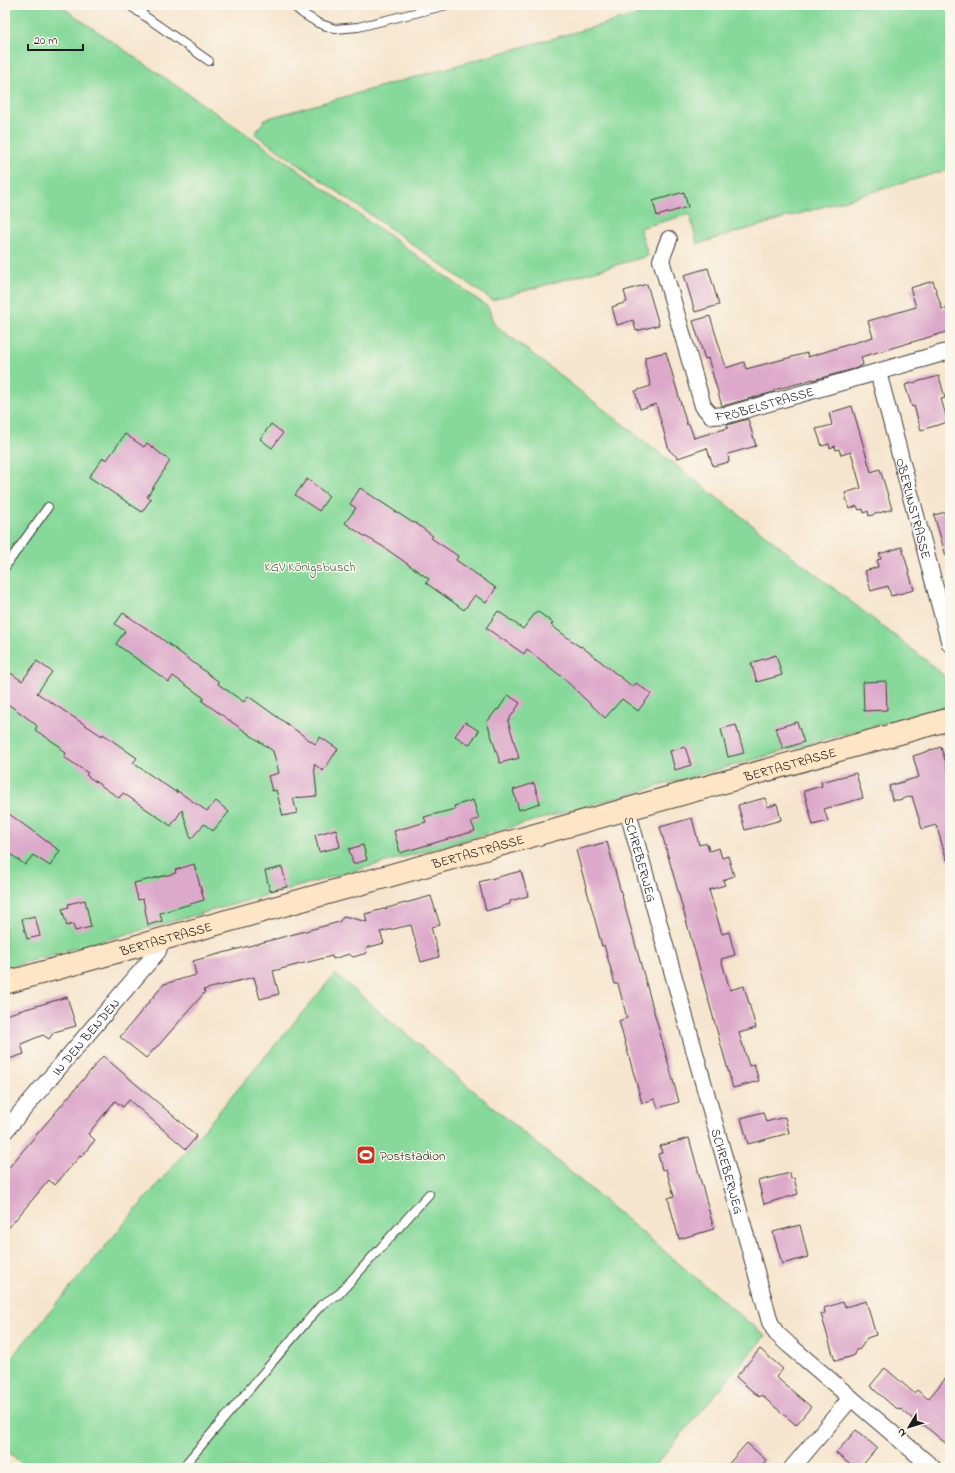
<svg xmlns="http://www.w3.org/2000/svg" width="955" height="1473" viewBox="0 0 955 1473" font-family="'Indie Flower',sans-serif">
	<rect width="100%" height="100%" fill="#fbf7ec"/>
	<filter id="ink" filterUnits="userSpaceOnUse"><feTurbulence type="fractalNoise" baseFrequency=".025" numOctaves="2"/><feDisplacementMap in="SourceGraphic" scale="8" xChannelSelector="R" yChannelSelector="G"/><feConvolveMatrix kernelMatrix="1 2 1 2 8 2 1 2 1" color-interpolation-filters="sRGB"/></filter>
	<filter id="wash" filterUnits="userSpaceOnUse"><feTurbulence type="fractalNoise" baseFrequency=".012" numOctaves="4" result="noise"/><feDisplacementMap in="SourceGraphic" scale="16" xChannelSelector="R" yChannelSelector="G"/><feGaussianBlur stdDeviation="0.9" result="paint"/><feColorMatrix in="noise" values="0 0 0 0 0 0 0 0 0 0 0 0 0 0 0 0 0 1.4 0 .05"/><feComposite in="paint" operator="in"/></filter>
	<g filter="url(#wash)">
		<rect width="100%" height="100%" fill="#f6e5ce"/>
		<g fill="#86d99a" stroke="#517a5b">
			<polygon points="5,5 59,5 287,162 488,307 494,324 927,661 948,679 950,690 950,705 5,968"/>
			<polygon points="672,5 942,5 950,8 950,169 697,244 690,214 640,228 648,256 492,300 255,134 265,119"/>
			<polygon points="335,974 765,1336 653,1468 27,1468 5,1449 5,1365"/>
		</g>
		<g id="blocks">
			<g fill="#dda9ca">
				<polygon points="684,192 688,207 657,216 653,201"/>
				<polygon points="708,268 719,305 695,312 684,275"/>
				<polygon points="933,281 942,309 946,308 950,322 950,331 861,357 863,365 854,369 813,380 813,379 804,382 774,390 774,392 722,406 708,358 705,359 693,321 710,316 726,368 744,362 746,369 807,353 808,357 873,337 868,321 916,307 910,288"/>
				<polygon points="647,284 659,325 636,331 633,320 617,325 612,307 627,302 624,291"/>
				<polygon points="666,352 687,425 689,424 694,438 728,428 727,425 748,419 756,446 728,454 729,462 713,466 707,448 678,458 669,450 656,404 640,409 635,391 651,386 645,364 645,357"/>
				<polygon points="939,376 945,398 941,399 948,422 921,430 914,406 912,407 905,385"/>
				<polygon points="852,406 871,472 880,469 892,509 869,516 868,511 864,513 863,509 859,510 857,506 849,509 845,493 861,488 851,452 841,455 839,449 836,450 835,446 830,448 829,444 822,446 816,429 832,425 829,413"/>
				<polygon points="271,424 283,433 272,448 260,439"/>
				<polygon points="125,434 144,447 147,443 170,461 147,497 151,499 142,512 89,477 103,458 107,460"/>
				<polygon points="307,479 329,496 319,511 295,495"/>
				<polygon points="360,488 413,523 414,522 433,536 431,538 458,556 456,560 496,588 486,603 475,595 464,610 426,583 429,579 382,546 361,534 345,523 356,508 350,504"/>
				<polygon points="950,511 950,555 946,556 934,515"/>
				<polygon points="902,547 914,590 891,596 888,586 871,591 865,571 878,567 877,560 881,559 879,554"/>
				<polygon points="498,611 523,629 537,611 553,623 551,625 580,647 581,646 633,687 636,683 651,694 638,711 622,699 605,718 562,677 527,649 524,654 486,628"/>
				<polygon points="123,613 158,636 219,682 218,684 244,702 248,696 315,744 320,737 338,749 323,771 314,764 317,796 293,798 297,813 283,816 276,790 272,791 268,776 279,773 273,751 202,701 204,698 173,676 169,682 116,644 125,631 115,624"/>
				<polygon points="776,655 782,675 757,682 751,663"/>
				<polygon points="37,661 52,672 37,693 102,736 103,734 137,758 133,763 177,793 176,790 207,811 216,801 229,812 213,831 204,824 191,839 182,810 171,826 123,793 119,798 86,775 88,773 64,757 66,753 60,749 61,747 35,730 37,726 33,722 5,702 5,669 22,681"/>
				<polygon points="886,681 887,710 864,711 863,682"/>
				<polygon points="508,695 520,703 508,721 519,758 500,763 487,722 497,709 498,710"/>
				<polygon points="465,722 479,731 469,745 455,736"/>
				<polygon points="797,722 804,742 783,749 776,728"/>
				<polygon points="736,725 744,753 728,757 721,729"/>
				<polygon points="685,747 691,765 675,770 670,751"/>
				<polygon points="941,747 950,776 950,860 947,860 936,825 922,829 912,796 899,800 892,800 889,786 919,777 913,756"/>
				<polygon points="856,773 863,798 824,809 828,821 813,825 804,791 822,786 821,782"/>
				<polygon points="534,783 540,803 519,810 513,790"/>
				<polygon points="765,798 768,807 777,804 781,820 745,830 738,805"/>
				<polygon points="473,800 479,819 471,821 475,831 400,853 394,831 426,822 424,817 455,809 454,806"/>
				<polygon points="5,811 60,851 50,866 33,855 25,865 5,850"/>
				<polygon points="692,818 699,845 707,843 709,851 719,848 722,858 728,856 734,876 723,880 725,885 709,890 722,934 729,932 735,955 721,959 730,990 744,986 756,1028 739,1033 749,1066 754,1064 759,1081 733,1088 660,827"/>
				<polygon points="336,829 340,847 319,852 315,835"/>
				<polygon points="607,842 679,1102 658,1108 655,1099 642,1103 619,1021 627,1018 618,984 615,984 604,945 602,946 576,850"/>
				<polygon points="363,845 367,860 353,864 349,849"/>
				<polygon points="194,864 204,900 160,913 162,921 148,925 143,899 138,900 134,883 176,873 175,870"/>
				<polygon points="282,867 287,887 270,891 265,871"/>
				<polygon points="521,871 528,896 510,901 510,904 486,911 479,882"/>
				<polygon points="431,896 440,925 431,927 439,957 421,962 411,925 380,932 384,943 366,948 367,953 353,957 349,954 333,959 332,956 273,971 279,994 260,999 254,977 203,990 205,992 158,1046 157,1046 146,1058 120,1037 164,984 196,975 193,961 339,922 344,916 367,922 365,914"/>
				<polygon points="85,900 91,927 75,931 73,924 67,926 62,909 69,907 68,904"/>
				<polygon points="35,916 40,936 27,939 22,919"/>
				<polygon points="67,997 76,1026 54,1032 49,1039 43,1035 21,1044 24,1054 9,1059 5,1046 5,1015"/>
				<polygon points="103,1056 197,1136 186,1149 129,1100 123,1107 115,1101 88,1134 95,1140 81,1157 80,1156 55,1185 49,1180 5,1232 5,1172"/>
				<polygon points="763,1112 766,1122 785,1117 789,1133 748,1144 741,1118"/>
				<polygon points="689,1138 714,1229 679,1239 668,1198 674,1196 666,1169 662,1170 658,1154 662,1153 660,1146"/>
				<polygon points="790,1173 791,1179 794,1178 798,1194 764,1204 758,1181"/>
				<polygon points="800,1225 808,1257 782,1264 773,1232"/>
				<polygon points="866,1301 876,1335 867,1338 860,1349 856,1350 853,1356 835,1361 821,1314 825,1313 824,1308 843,1302 845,1307"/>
				<polygon points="760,1349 783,1369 776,1377 811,1407 796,1425 761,1395 759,1397 736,1377"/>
				<polygon points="885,1368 914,1393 917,1390 928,1399 950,1373 950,1447 924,1425 922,1427 901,1409 900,1410 893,1406 870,1386"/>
				<polygon points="856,1430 877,1448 860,1468 854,1468 836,1453"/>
				<polygon points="747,1443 766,1460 759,1468 725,1468"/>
			</g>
		</g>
	</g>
	<g filter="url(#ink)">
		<use href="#blocks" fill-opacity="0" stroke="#3d3a37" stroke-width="1"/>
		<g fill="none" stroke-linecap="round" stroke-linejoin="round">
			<defs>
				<g id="lane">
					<polyline points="129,5 209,61"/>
					<polyline points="293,5 302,13 318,23 335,29 358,27 447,5"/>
					<polyline points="139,12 147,5"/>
					<polyline points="5,567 48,507"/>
					<polyline points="182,1468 321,1305 339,1294 429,1194"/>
				</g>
				<g id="street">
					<path id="s1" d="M669,239L661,260L703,406L712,416L727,415L950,351"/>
					<path id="s2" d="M878,372L950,644"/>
					<path id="s3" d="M627,809L770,1322L776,1333L789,1345L933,1468"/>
					<path id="s4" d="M5,1131L158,951L161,940"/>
					<polyline points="792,1468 851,1398"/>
				</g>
				<g id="secondary">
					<path id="s5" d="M5,983L950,719"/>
				</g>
			</defs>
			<use href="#lane" stroke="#3d3a37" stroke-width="10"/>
			<use href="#street" stroke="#3d3a37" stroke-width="18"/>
			<use href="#secondary" stroke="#3d3a37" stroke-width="24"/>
			<use href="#lane" stroke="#fff" stroke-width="8"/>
			<use href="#street" stroke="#fff" stroke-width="16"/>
			<use href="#secondary" stroke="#fde5c5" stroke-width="22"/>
		</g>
	</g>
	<defs>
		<symbol id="stadium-square" viewBox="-11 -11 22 22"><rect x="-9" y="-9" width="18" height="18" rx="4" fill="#c8321e" stroke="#fbf7ec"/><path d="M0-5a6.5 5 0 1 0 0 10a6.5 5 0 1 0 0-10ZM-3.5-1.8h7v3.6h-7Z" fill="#fff"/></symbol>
	</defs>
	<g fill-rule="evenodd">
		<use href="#stadium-square" x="355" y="1144" width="22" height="22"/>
	</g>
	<g text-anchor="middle" stroke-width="3" stroke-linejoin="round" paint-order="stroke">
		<g font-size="13" fill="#1c1c1c" stroke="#fbf7ec">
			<text dy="5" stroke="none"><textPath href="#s1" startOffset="242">FRÖBELSTRASSE</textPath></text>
			<text dy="5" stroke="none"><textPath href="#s2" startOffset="141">OBERLINSTRASSE</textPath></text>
			<text dy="5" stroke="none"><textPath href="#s5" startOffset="815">BERTASTRASSE</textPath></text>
			<text dy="5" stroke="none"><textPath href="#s5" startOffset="491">BERTASTRASSE</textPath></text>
			<text dy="5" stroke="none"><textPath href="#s3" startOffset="52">SCHREBERWEG</textPath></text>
			<text dy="5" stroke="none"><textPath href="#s5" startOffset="167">BERTASTRASSE</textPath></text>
			<text dy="5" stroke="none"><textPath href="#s4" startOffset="124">IN DEN BENDEN</textPath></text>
			<text dy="5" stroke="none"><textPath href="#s3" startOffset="376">SCHREBERWEG</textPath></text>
		</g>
		<g font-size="13" fill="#415e48" stroke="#fbf7ec">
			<text x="310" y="571">KGV Königsbusch</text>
		</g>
		<g font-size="13" fill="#1c1c1c" stroke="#fbf7ec" text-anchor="start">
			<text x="380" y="1160">Poststadion</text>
		</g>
	</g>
	<rect width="955" height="1473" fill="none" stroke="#fbf7ec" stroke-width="20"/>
	<g transform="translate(909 1427) rotate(232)" stroke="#fbf7ec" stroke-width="3" paint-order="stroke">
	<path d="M0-3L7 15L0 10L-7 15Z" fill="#1c1c1c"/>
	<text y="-6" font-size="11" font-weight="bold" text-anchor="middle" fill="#1c1c1c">N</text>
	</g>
	<path d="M28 44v6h55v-6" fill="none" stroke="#1c1c1c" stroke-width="2"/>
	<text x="34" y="44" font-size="12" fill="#1c1c1c" stroke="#fbf7ec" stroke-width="3" paint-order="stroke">20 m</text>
</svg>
